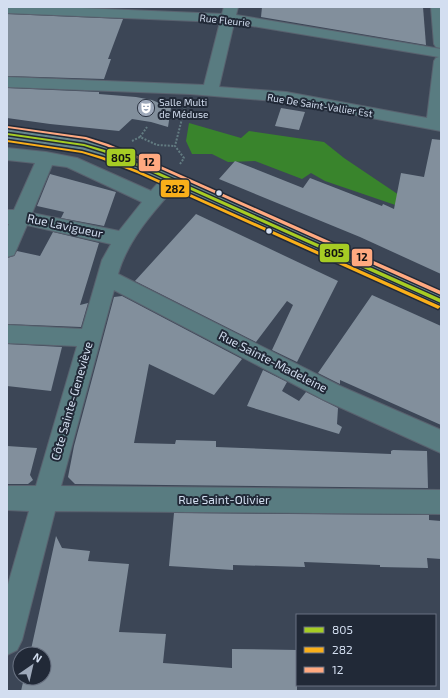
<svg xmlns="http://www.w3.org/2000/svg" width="448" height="698" viewBox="0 0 448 698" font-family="'Exo 2',sans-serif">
	<rect width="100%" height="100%" fill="#3c4656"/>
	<polygon fill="#39842c" points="189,123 241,138 249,131 324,142 344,158 399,195 410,210 325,181 311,173 302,179 255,161 228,162 212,154 192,154 186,141"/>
	<g fill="#828f9c">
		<polygon points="262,7 423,7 426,45 261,17"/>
		<polygon points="7,14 123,19 108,59 111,59 104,79 7,76"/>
		<polygon points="7,88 99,92 99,94 136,97 152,100 171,108 168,127 151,122 132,119 119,131 50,124 7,118"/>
		<polygon points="281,108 305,112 299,130 275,126"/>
		<polygon points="432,139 441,140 441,274 360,237 219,179 235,161 303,188 310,178 382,206 383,204 394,209 401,173 424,177"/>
		<polygon points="50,174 116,192 104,226 61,218 64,212 37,206"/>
		<polygon points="196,214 338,281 297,362 272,350 293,305 287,301 256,342 135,281"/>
		<polygon points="53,232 99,243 80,305 88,303 81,327 7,324 7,258 14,256 17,251 40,256"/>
		<polygon points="372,295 441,326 441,425 340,380 340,384 318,373"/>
		<polygon points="122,296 242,359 214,395 149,364 134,443 175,444 176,440 216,441 216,447 391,454 391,451 393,450 427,451 428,488 75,484 68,477 74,446 114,297"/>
		<polygon points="7,344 62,347 51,391 7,386"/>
		<polygon points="263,370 287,382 282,391 299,401 306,392 338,408 337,424 342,427 339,434 247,406"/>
		<polygon points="7,446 37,448 30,475 33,480 28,484 7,484"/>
		<polygon points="174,513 429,515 429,520 441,521 441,559 427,558 428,568 380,567 380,565 304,562 305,567 233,565 233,570 169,566"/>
		<polygon points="56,536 62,548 90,551 88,561 129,564 119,632 166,634 163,663 232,668 232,649 297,650 297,691 21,691 24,678 44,678 44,654 30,654"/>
	</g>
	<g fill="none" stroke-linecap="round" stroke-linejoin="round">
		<defs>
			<g id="street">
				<path d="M7,7H59L222,14L224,7H238L236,15L441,49V131L286,102L190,94L7,87V77L204,85L220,22L7,13ZM234,23L439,57L436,58L434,61L427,118L286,92L219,87Z"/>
				<polygon points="431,7 441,7 441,48 436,47 434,44"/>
				<path d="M7,148L46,152L77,158L151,191C159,182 165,172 178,176L181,180L178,184C154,211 128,239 118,274L340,386L441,430V453L324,400L114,290L61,486L441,490V514L55,511L22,640L17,650L7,655V588L29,511L7,510V486H36L77,346L7,343V325L82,329L102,260L111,244L27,225L14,255L7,257V228L9,224H7V210H14L35,163L7,160ZM52,165L67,167L142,202L119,231L32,213Z"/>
			</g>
			<polygon id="primary" points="7,129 84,140 110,147 147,162 441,292 441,309 135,170 83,150 7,139"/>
		</defs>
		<use href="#street" stroke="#59626f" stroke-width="2"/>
		<use href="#primary" stroke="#59626f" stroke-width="2"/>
		<g stroke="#637c82" stroke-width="2" stroke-dasharray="2 1.5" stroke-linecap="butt">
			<polyline points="140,137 147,127"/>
			<polyline points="132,141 140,137 157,145 175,146"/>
			<polyline points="180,164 184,158 175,146 185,107"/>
		</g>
		<use href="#street" fill="#597c81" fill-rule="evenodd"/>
		<use href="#primary" fill="#66878d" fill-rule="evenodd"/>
		<defs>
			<polygon id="bus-1" points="7,133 84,144 105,150 142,165 441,299 441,303 140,167 103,152 84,146 7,135"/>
			<polygon id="bus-2" points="7,140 82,151 103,157 139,171 440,306 440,307 438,309 436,308 137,173 101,159 82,153 7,142"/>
			<polygon id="bus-3" points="7,126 86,137 108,144 145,159 441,291 441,295 143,161 106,146 85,139 8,128 7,128"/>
		</defs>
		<use href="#bus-1" stroke="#212937" stroke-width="3"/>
		<use href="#bus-2" stroke="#212937" stroke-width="3"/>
		<use href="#bus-3" stroke="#212937" stroke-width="3"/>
		<use href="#bus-1" fill="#a6cc24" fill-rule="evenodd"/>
		<use href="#bus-2" fill="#f9af1a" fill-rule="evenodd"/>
		<use href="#bus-3" fill="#ffa980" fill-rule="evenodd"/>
	</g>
	<defs>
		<symbol id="theatre-disc" viewBox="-11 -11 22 22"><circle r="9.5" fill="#9ea9ba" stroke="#212937"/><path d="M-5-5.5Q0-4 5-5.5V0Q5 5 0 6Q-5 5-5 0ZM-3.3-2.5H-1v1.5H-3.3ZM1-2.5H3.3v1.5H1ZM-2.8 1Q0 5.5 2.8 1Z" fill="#fff"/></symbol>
	</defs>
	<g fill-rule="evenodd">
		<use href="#theatre-disc" x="136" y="98" width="20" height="20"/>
	</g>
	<g fill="#d3def0" stroke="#212937" stroke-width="1.5">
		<circle cx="219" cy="193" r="3.5"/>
		<circle cx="269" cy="231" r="3.5"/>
	</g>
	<g text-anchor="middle" stroke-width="4" stroke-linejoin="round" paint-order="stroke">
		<g font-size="10" fill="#d3def0" stroke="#212937">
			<text transform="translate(225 20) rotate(6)" y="4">Rue Fleurie</text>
			<text transform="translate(320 105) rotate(9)" y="4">Rue De Saint-Vallier Est</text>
		</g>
		<g font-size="10" fill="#d3def0" stroke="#212937" text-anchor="start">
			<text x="159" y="106">Salle Multi<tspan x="159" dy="12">de Méduse</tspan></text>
		</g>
		<g font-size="12" fill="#d3def0" stroke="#212937">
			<text transform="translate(65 226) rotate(12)" y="4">Rue Lavigueur</text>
			<text transform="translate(273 362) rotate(27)" y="4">Rue Sainte-Madeleine</text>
			<text transform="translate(72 401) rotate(-74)" y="4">Côte Sainte-Geneviève</text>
			<text x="224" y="504">Rue Saint-Olivier</text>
		</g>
	</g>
	<g stroke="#212937" stroke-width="1.5">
		<rect x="106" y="148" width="30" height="19" rx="4" fill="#a6cc24"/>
		<rect x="138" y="153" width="23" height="19" rx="4" fill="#ffa980"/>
		<rect x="160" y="179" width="30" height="19" rx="4" fill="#f9af1a"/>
		<rect x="319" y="243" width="31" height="20" rx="4" fill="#a6cc24"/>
		<rect x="351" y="248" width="22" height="19" rx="4" fill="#ffa980"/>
	</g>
	<g font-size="11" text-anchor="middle" font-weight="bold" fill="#111">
		<text x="121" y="162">805</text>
		<text x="149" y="166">12</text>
		<text x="175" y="193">282</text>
		<text x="334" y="257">805</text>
		<text x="362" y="261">12</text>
	</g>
	<rect width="448" height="698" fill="none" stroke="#d3def0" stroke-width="16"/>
	<rect x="296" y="614" width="140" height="72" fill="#212937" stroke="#687181"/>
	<rect x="304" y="627" width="20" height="6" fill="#a6cc24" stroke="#687181"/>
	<text x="332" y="634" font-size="12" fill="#d3def0">805</text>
	<rect x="304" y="647" width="20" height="6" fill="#f9af1a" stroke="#687181"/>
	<text x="332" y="654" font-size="12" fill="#d3def0">282</text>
	<rect x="304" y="667" width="20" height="6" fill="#ffa980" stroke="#687181"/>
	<text x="332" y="674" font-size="12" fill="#d3def0">12</text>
	<g transform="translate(32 666) rotate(34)"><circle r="19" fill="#212937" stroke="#687181"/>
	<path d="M0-3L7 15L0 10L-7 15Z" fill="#9ea9ba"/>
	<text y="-6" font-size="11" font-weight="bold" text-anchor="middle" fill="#d3def0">N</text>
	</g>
</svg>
